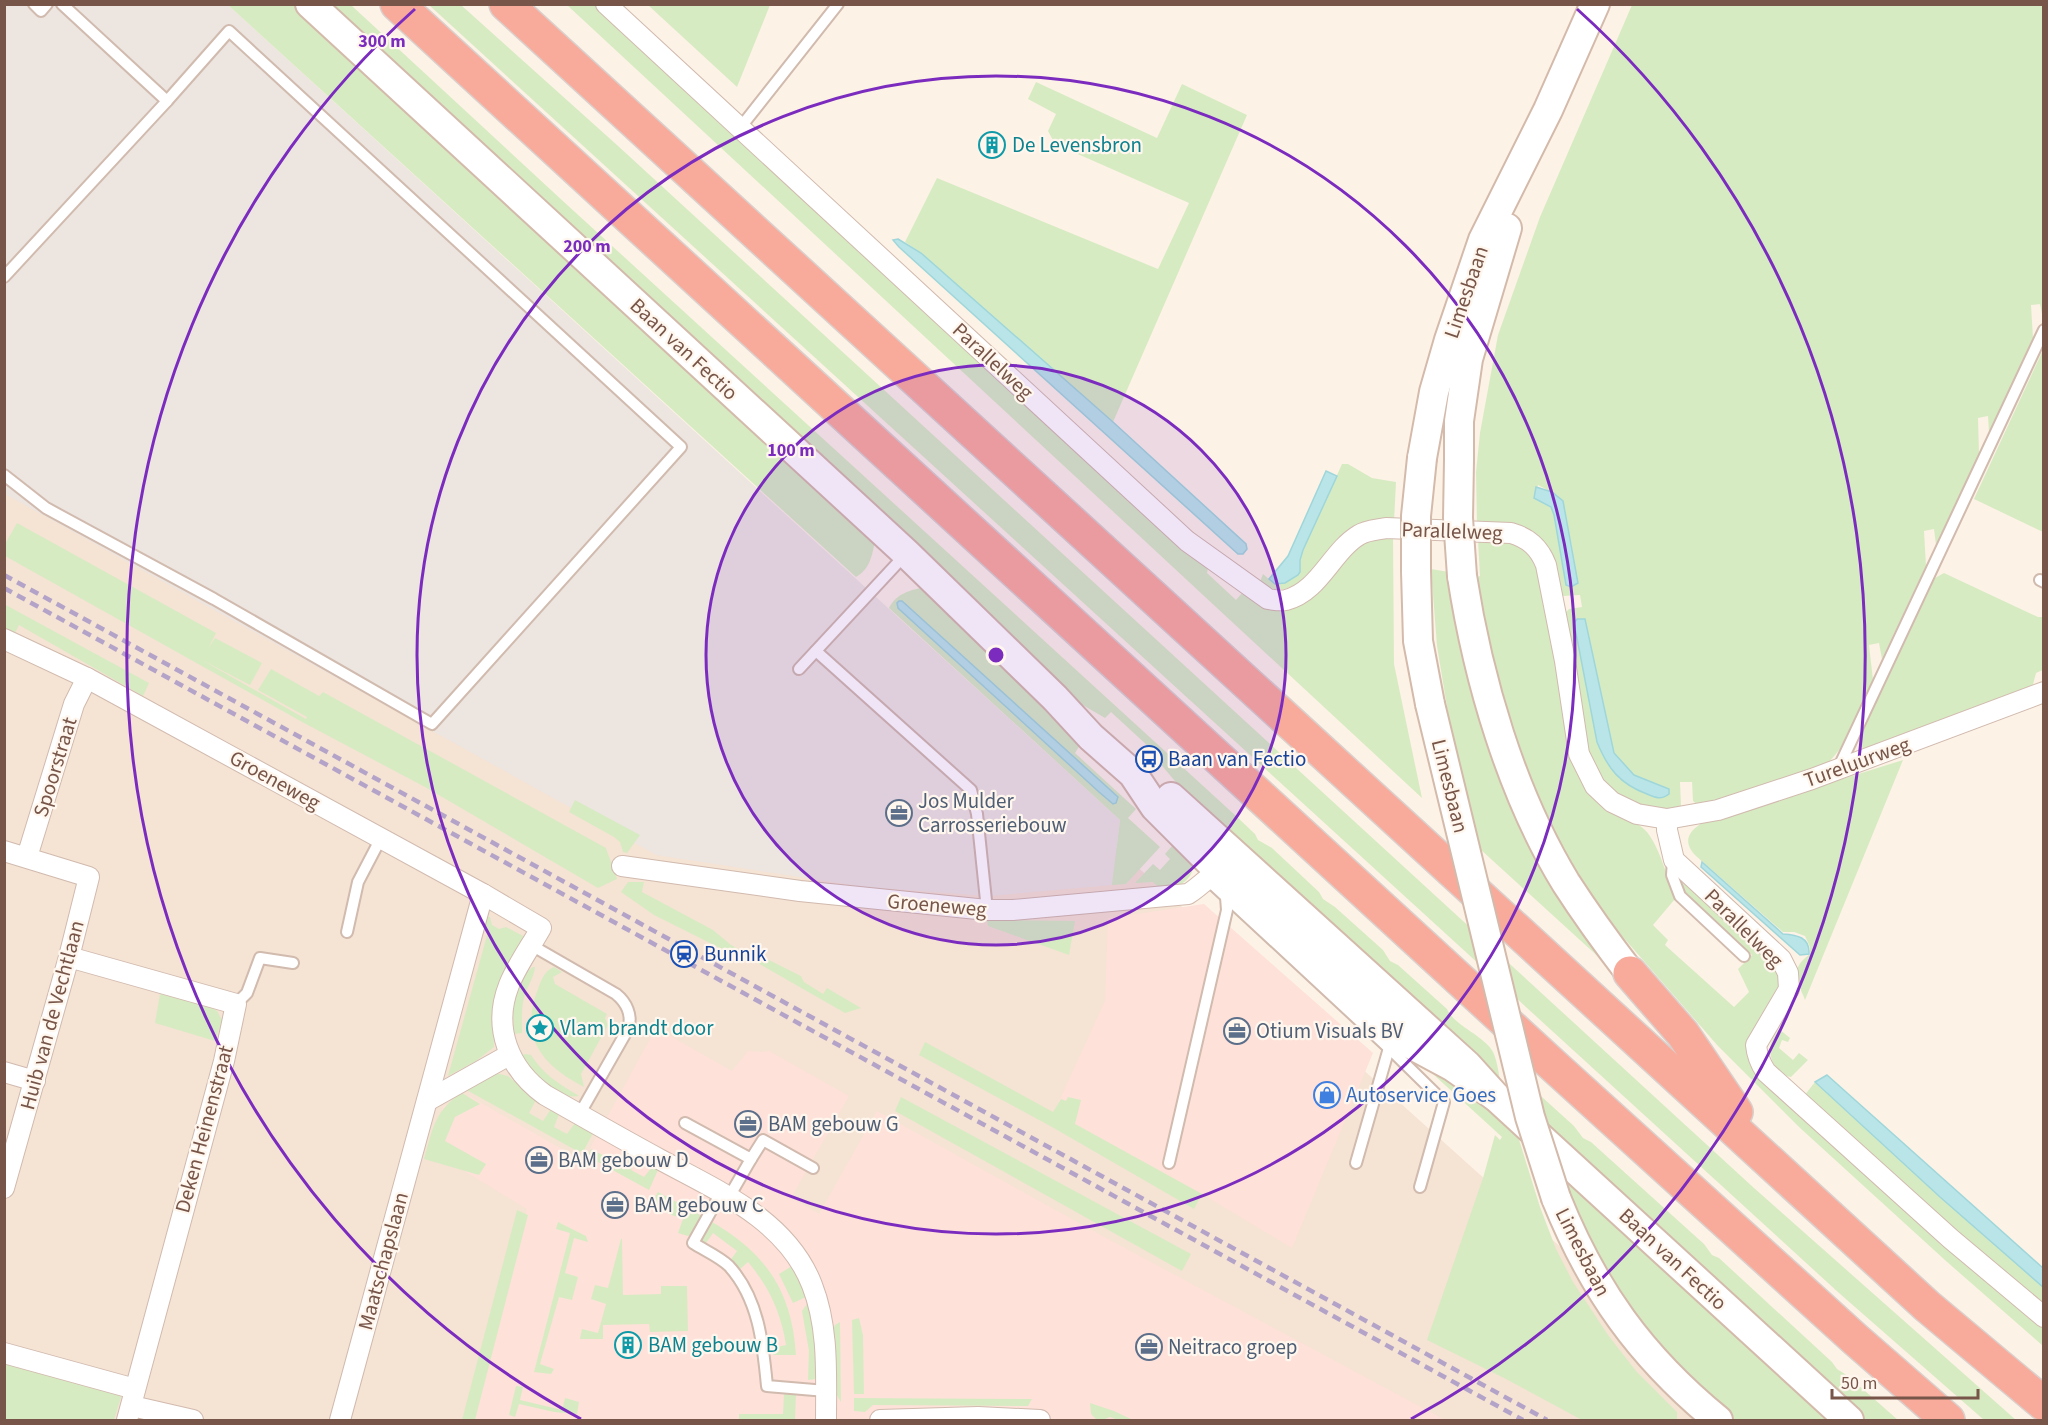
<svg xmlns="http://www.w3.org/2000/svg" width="2048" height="1425" viewBox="0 0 2048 1425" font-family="'Source Sans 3',sans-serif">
	<rect width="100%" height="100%" fill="#fdf2e6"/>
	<polygon fill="#f5e3d4" points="5,4 178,5 1753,1420 5,1420"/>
	<g fill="#fee1d9">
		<polygon points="1204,904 1373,1053 1292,1248 1202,1194 1054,1112 1105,1001 1108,918"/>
		<polygon points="656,1028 732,1071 748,1051 762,1052 769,1051 849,1096 791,1198 819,1214 877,1111 1097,1233 1445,1420 473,1420 527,1209 433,1152 443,1106 469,1096 583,1161"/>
	</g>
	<polygon fill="#ede5e0" points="5,5 228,5 1120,820 1112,885 989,896 865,887 656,855 5,494"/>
	<g fill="#d7ebc3" fill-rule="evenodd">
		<path d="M228,5H295L875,541C872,556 870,569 856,577Z"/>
		<path d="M325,5H351L564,202L1236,816L1255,834L1258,840L1272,848L1319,892L1323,899L1335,907L1383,950L1390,961L1398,965L1447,1009C1453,1025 1485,1036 1493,1052C1498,1062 1499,1078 1502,1090L1190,799L1148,749L1149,747L1111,712L1105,718L1069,697Z"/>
		<polygon points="429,5 461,5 617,145 1754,1188 2016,1420 1984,1420 1839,1293"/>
		<path d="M567,5H595L1034,411L1209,563L1207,573L1236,600L1243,592C1265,606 1278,618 1303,603L1359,545L1373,538L1393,537L1394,664L1422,798Z"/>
		<polygon points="648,5 770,5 737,87"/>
		<path d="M1632,5H2043V319L2040,304L2031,305L2033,338L1989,433L1988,416L1978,418L1979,454L1936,545L1934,529L1924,531L1926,566L1882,659L1879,643L1869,645L1873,680L1840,749L1825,767L1700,807L1693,801L1692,782H1680L1681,806L1679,810H1649L1620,796L1604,781L1597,770L1587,748L1565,613L1569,609L1582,607L1580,595L1563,596L1559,594L1553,562L1477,524L1476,472L1480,433L1498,335L1540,217ZM1538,485L1557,495L1562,501L1573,552L1551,508L1534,498ZM1577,619H1585L1614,753L1634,775L1654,784L1665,786L1619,779Z"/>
		<polygon points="1036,82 1157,138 1182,84 1247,115 1113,422 921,253 905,242 937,178 1158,269 1189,203 1055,144 1048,131 1056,114 1028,99"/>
		<polygon points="2043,350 2043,532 1974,499"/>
		<path d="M1342,464H1348L1372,478L1396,482L1394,522C1382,526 1350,533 1341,540C1317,558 1296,608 1260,582L1263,574L1271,581L1291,580L1300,572V560L1303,550Z"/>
		<polygon points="17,523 216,633 209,647 215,638 262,663 250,685 202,660 306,719 307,717 258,690 271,669 319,696 323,692 606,848 617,879 598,888 425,787 304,723 5,556 5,544"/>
		<path d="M1478,540C1508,541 1526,539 1538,571L1573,760C1580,783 1598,805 1620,817C1628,821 1638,823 1645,830C1659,844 1668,880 1675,899L1653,925L1668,940L1665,945L1734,1007L1749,992L1738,969L1752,955L1686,894L1681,879L1778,968L1781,977L1779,986L1752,1034L1750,1045L2043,1326V1346L1946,1261L1799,1127L1718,1046L1622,936L1574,871L1528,792L1471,580L1480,576Z"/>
		<polygon points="1431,569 1455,573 1459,609 1604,962 1480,849 1450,725 1437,646"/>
		<polygon points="1944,573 2038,617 2043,617 2043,670 2036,673 2031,692 1864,750 1859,743 1862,733 1935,578"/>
		<path d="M924,587L1039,697L1080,745L1075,753L1136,809L1128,818L1160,847L1126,884L1112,885L1120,820L889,608C897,593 909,591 924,587Z"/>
		<polygon points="4,604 149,683 143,696 19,625 15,633 5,629"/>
		<path d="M1903,760L1805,1000C1797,980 1789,969 1810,954V947L1805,936L1794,932H1783L1696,856C1682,842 1688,831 1704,822Z"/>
		<polygon points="575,800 640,835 627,853 623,852 620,842 614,837 569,812"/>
		<path d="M1180,837C1184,844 1190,851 1193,858C1195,862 1193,868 1192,872C1183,892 1158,889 1140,891V889L1158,887L1153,882L1135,883L1153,864L1160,870L1170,859L1165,854Z"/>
		<polygon points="628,882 644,882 642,892 713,930 731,945 754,958 765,958 801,976 804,982 823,994 827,988 861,1008 845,1013 749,958 746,961 654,915 621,892"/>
		<polygon points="488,917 490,917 492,925 499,929 506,927 527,938 493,1018 494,1047 476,1061 448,1076 488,932 485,925"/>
		<polygon points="987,920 1075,921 1069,955 988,926"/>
		<path d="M533,967H535C534,977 528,985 525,994C521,1007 522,1019 522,1033L515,1034C511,1012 513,981 533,967Z"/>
		<path d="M554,967L562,972L553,977L555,984L607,1014L605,1018L608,1025L581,1074L584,1087C542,1065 519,1038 538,989C541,980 545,970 554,967Z"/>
		<polygon points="160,994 209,1006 217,1011 222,1020 215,1041 155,1023"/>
		<path d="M1779,1029L1790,1038L1788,1042L1782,1040L1779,1048L1793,1060L1799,1053L1808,1060L1791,1077C1778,1076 1769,1060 1770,1047C1771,1041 1775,1035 1779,1029Z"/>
		<polygon points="1388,1033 1516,1130 1540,1207 1556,1249 1573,1282 1608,1335 1636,1371 1677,1412 1677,1420 1582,1420 1504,1378 1427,1340 1483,1178 1495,1135 1500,1140 1502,1137"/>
		<polygon points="925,1042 1053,1112 1061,1099 1066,1101 1068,1097 1081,1100 1075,1124 1202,1194 1194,1209 1052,1127 919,1055"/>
		<path d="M525,1054L531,1055C543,1074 559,1084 579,1096C553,1100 532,1075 522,1055Z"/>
		<polygon points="495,1073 508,1076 536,1100 529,1113 543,1121 551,1109 559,1114 554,1127 567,1134 575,1123 593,1133 584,1150 579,1152 463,1088"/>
		<polygon points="1815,1082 1940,1197 2043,1287 2043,1309 1804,1096"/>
		<polygon points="1532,1088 1574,1126 1583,1138 1591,1142 1704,1244 1712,1255 1719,1258 1832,1362 1837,1369 1848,1376 1898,1420 1865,1420 1538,1124"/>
		<path d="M462,1093L480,1104L455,1117L445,1141L486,1164L479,1175L424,1159C432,1131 435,1109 462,1093Z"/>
		<polygon points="901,1097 1191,1254 1182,1271 895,1111"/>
		<polygon points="591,1149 624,1166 632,1155 638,1158 631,1170 644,1177 653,1166 658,1170 649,1190 587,1156"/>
		<polygon points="1559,1170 1834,1420 1727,1420 1714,1410 1597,1271"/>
		<polygon points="658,1192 702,1216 692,1234 688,1236 678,1233 683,1219 669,1214 648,1202 651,1197 654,1199"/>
		<polygon points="517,1210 528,1215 475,1420 462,1420"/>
		<polygon points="558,1222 586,1236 588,1242 574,1238 565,1273 578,1277 572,1300 559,1297 540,1364 554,1369 551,1374 534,1372 570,1233 556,1229"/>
		<path d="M712,1222C767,1254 792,1292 796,1355H773L772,1348L786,1345C781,1313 769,1287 748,1262L739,1270L729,1262L737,1251L713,1233L706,1243H703L702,1238Z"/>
		<polygon points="621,1239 622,1239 623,1295 661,1294 661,1286 687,1286 688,1331 650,1332 649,1324 603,1325 603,1339 580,1339 582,1329 598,1333 606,1304 591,1299 595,1285 608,1288"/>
		<polygon points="792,1266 806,1297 793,1303 779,1274"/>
		<path d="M807,1304C816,1328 816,1354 816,1379L808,1380L809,1351L802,1311Z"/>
		<polygon points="859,1318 863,1335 864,1394 854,1394 852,1320"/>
		<path d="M840,1322L841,1402C828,1384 833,1352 833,1330L835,1325Z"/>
		<polygon points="4,1355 117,1391 121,1397 114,1420 5,1420"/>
		<polygon points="516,1386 523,1387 520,1400 562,1410 565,1398 579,1402 577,1414 554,1412 519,1404 515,1417 509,1415"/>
		<polygon points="784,1393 796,1394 795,1420 739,1420 739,1414 783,1414"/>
		<polygon points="854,1398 1032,1399 1028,1406 873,1405 865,1412 854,1411"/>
		<polygon points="1090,1403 1114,1411 1133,1420 1118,1420 1110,1417 1103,1420 1097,1420 1091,1414"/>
	</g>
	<g fill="#b9e5e8" stroke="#9fd6da" stroke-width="1.5">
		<polygon points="898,239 921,253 1113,422 1246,544 1247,549 1243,554 1238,554 899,247 893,240"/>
		<polygon points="1326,471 1337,476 1303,550 1300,560 1300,572 1298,575 1285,583 1275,584 1269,579 1288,556"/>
		<polygon points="1536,487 1552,492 1563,501 1578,583 1571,587 1566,585 1554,515 1551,507 1534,498"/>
		<polygon points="899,601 902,601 1118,797 1116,803 1113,804 1099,792 898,608 897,603"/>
		<path d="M1577,619H1585L1614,753L1634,775L1669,789V794C1661,800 1656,798 1647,794C1620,784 1608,769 1597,742L1574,623Z"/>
		<path d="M1702,862L1783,934C1797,935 1810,937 1809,954L1800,955L1701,867Z"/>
		<polygon points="1827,1075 2043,1268 2043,1287 1940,1197 1815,1082"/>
	</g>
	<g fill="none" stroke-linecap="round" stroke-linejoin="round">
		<defs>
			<g id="service">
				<polyline points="34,4 41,11 47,4"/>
				<polyline points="62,4 167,101"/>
				<polyline points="740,128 838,4"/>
				<polyline points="4,277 167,101 229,31 681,447 432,724 214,599 46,508 4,475"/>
				<polyline points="2040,580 2044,582"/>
				<polyline points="816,651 971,790 977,814 987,910"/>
				<polyline points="799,669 905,555"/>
				<polyline points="1838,769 2044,330"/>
				<polyline points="1673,860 1672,875 1680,896 1744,956"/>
				<polyline points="1208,880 1389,1048 1444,1102 1420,1187"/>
				<polyline points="347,932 358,882 381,838"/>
				<path d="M531,945L616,994C626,1002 633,1015 628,1029L579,1115"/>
				<polyline points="236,1004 247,993 260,958 293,963"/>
				<polyline points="685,1123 751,1159 729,1197"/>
				<polyline points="751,1159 763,1140 813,1168"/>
				<polyline points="1169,1163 1227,910 1226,897"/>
				<polyline points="1356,1163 1389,1048"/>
				<path d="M721,1193L693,1243C704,1250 720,1257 729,1266C759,1299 763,1344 767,1386L826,1391"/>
			</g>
			<g id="minor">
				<path d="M606,4L1187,541L1268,599C1274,600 1281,601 1286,600C1319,592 1332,551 1359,535C1367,530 1377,530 1386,528L1511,533C1528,538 1539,547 1546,565L1565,661L1579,754L1595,786L1612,802L1637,814L1667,819L1718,810L1812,779L2044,692"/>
				<path d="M4,639L87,678L483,894L541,928C531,946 517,965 509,985C492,1028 509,1069 545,1095C584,1117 622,1139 661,1160C718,1191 787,1220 812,1285C829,1328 826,1375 826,1420"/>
				<path d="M1667,819V830L1674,860L1781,959L1788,973L1789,989L1756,1045C1757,1056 1760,1063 1766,1072L1951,1239L2044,1317"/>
				<polyline points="4,851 89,877 69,957 4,1188"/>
				<polyline points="27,857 74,704 87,678"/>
				<path d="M622,866L800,891L987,910H1013L1188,894C1203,885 1213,870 1230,868"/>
				<polyline points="69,957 236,1004 224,1061 127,1420"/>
				<polyline points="4,1072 35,1081"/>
				<polyline points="427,1101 509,1055"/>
				<polyline points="4,1353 135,1389"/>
				<polyline points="132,1406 193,1420"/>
				<polyline points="340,1420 483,894"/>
				<polyline points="880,1420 978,1417 1040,1420"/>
			</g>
			<g id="secondary">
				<polyline points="310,4 906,553 1055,698 1091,737 1133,774 1155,807 1218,870 1412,1045 1453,1067 1496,1097"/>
				<polyline points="1422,458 1434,392 1449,340 1483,240 1548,110 1595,4"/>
				<polyline points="1459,460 1459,421 1468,359 1507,228"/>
				<polyline points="1416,571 1418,641 1430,704"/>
				<path d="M1462,576C1478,679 1511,793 1566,883C1586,914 1607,943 1630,973"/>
				<polyline points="1171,797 1467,1065 1496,1097 1849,1420"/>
				<path d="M1556,1198C1593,1290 1641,1357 1718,1420"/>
			</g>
			<g id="motorway">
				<polyline points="397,4 1555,1067 1855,1339 1948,1420"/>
				<polyline points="506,4 1927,1306 2044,1404"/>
				<polyline points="1630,973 1683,1034 1736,1112"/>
			</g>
		</defs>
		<use href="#service" stroke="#d1baae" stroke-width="14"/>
		<use href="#minor" stroke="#d1baae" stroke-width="22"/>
		<use href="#secondary" stroke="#d4baab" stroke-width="32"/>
		<use href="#motorway" stroke="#d9cfcc" stroke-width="36"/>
		<use href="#service" stroke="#fff" stroke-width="10"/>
		<use href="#minor" stroke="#fff" stroke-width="20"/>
		<use href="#secondary" stroke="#fff" stroke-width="28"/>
		<use href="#motorway" stroke="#f9ab9b" stroke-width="33"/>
		<g stroke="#b3a3c8" stroke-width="4.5" stroke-dasharray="9 6" stroke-linecap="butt">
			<polyline points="4,575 1547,1420"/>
			<polyline points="4,588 1523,1420"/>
		</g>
		<defs>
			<g id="secondary-bridge">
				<polyline points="1459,460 1458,518 1462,576"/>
				<polyline points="1416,571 1416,516 1422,458"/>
				<polyline points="1430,704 1530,1117 1556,1198"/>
			</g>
		</defs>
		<use href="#secondary-bridge" stroke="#d4baab" stroke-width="32" stroke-linecap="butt"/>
		<use href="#secondary-bridge" stroke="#fff" stroke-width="28"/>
	</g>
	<circle cx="996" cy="655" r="290" fill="#7b2cbf" fill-opacity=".12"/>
	<g fill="none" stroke="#7b2cbf" stroke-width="3">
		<circle cx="996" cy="655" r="290"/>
		<circle cx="996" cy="655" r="579"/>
		<path d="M581 1419A869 869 0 0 1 415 9M1577 9A869 869 0 0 1 1411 1419"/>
	</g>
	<defs>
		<symbol id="building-ring" viewBox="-11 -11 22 22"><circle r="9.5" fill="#fff6ed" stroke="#0f9aa8" stroke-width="1.5"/><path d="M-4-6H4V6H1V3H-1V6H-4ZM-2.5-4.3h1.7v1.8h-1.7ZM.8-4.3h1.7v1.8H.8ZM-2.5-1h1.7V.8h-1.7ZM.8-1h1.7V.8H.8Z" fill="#0f9aa8"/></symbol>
		<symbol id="bus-ring" viewBox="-11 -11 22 22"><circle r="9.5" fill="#fff6ed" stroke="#1a4fb4" stroke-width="1.5"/><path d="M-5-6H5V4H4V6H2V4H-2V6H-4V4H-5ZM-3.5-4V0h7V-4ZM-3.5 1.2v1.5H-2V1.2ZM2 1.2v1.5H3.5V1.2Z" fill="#1a4fb4"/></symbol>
		<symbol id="office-ring" viewBox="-11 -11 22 22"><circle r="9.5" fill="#fff6ed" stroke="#5c6f8a" stroke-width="1.5"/><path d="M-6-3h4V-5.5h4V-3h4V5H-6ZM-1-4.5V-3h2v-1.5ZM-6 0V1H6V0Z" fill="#5c6f8a"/></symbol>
		<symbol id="station-ring" viewBox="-11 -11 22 22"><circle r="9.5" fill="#fff6ed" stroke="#1a4fb4" stroke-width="1.5"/><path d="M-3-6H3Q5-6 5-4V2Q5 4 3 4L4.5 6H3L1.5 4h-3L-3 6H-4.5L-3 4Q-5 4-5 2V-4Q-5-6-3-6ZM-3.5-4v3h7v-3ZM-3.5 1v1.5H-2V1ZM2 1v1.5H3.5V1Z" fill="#1a4fb4"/></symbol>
		<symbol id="sight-ring" viewBox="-11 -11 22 22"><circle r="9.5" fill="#fff6ed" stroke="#0f9aa8" stroke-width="1.5"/><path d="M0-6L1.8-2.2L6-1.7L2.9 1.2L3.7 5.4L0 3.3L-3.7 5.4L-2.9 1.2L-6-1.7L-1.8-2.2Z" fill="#0f9aa8"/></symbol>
		<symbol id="shop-ring" viewBox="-11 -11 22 22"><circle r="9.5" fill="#fff6ed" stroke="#3f7fe0" stroke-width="1.5"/><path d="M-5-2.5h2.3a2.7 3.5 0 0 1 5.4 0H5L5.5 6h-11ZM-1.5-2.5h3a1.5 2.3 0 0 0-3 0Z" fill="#3f7fe0"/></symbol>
	</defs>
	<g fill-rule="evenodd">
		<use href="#building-ring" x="977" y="130" width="30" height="30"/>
		<use href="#bus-ring" x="1134" y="744" width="30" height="30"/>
		<use href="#office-ring" x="884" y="798" width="30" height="30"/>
		<use href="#station-ring" x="669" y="939" width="30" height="30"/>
		<use href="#sight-ring" x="525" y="1013" width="30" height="30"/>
		<use href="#office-ring" x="1222" y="1016" width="30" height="30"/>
		<use href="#shop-ring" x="1312" y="1080" width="30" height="30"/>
		<use href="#office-ring" x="733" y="1109" width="30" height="30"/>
		<use href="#office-ring" x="524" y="1145" width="30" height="30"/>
		<use href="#office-ring" x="600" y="1190" width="30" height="30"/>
		<use href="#building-ring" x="613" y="1330" width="30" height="30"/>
		<use href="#office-ring" x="1134" y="1332" width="30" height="30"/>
	</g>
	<g text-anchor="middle" stroke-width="4.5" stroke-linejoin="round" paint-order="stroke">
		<g font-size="21" fill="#0d838f" stroke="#fff6ed" text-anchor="start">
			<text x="1012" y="152">De Levensbron</text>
			<text x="560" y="1035">Vlam brandt door</text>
			<text x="648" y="1352">BAM gebouw B</text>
		</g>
		<g font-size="21" fill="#775549" stroke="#fff6ed">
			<text transform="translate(1466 292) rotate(-71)" y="7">Limesbaan</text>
			<text transform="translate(684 349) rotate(43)" y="7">Baan van Fectio</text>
			<text transform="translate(993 361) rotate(43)" y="7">Parallelweg</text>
			<text transform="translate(1452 531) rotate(2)" y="7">Parallelweg</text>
			<text transform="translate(1857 762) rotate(-20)" y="7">Tureluurweg</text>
			<text transform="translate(55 767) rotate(-73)" y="7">Spoorstraat</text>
			<text transform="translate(275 780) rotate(29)" y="7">Groeneweg</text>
			<text transform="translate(1450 786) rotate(76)" y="7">Limesbaan</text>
			<text transform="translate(937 905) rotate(5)" y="7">Groeneweg</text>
			<text transform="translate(1744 928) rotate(45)" y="7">Parallelweg</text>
			<text transform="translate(52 1015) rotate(-75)" y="7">Huib van de Vechtlaan</text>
			<text transform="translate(204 1129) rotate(-75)" y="7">Deken Heinenstraat</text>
			<text transform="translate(1583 1252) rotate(63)" y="7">Limesbaan</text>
			<text transform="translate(1673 1259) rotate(43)" y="7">Baan van Fectio</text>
			<text transform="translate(383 1261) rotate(-75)" y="7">Maatschapslaan</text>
		</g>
		<g font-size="21" fill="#164399" stroke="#fff6ed" text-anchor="start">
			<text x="1168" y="766">Baan van Fectio</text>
			<text x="704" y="961">Bunnik</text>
		</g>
		<g font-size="21" fill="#4e5e75" stroke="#fff6ed" text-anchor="start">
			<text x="918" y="808">Jos Mulder<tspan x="918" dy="24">Carrosseriebouw</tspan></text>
			<text x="1256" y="1038">Otium Visuals BV</text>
			<text x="768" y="1131">BAM gebouw G</text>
			<text x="558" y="1167">BAM gebouw D</text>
			<text x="634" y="1212">BAM gebouw C</text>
			<text x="1168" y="1354">Neitraco groep</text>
		</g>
		<g font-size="21" fill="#366cbe" stroke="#fff6ed" text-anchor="start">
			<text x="1346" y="1102">Autoservice Goes</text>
		</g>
	</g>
	<circle cx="996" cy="655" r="9" fill="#7b2cbf" stroke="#fff6ed" stroke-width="3"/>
	<g font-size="18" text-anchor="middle" font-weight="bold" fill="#7b2cbf" stroke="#fff6ed" stroke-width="4.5" stroke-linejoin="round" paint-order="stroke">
		<text x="382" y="47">300 m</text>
		<text x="587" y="252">200 m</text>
		<text x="791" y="456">100 m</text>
	</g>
	<rect width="2048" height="1425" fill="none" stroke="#775549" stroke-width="12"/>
	<path d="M1832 1389v9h146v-9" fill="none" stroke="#775549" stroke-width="3"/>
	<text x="1841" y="1389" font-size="18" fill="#775549" stroke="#fff6ed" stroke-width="4.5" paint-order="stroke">50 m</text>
</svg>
